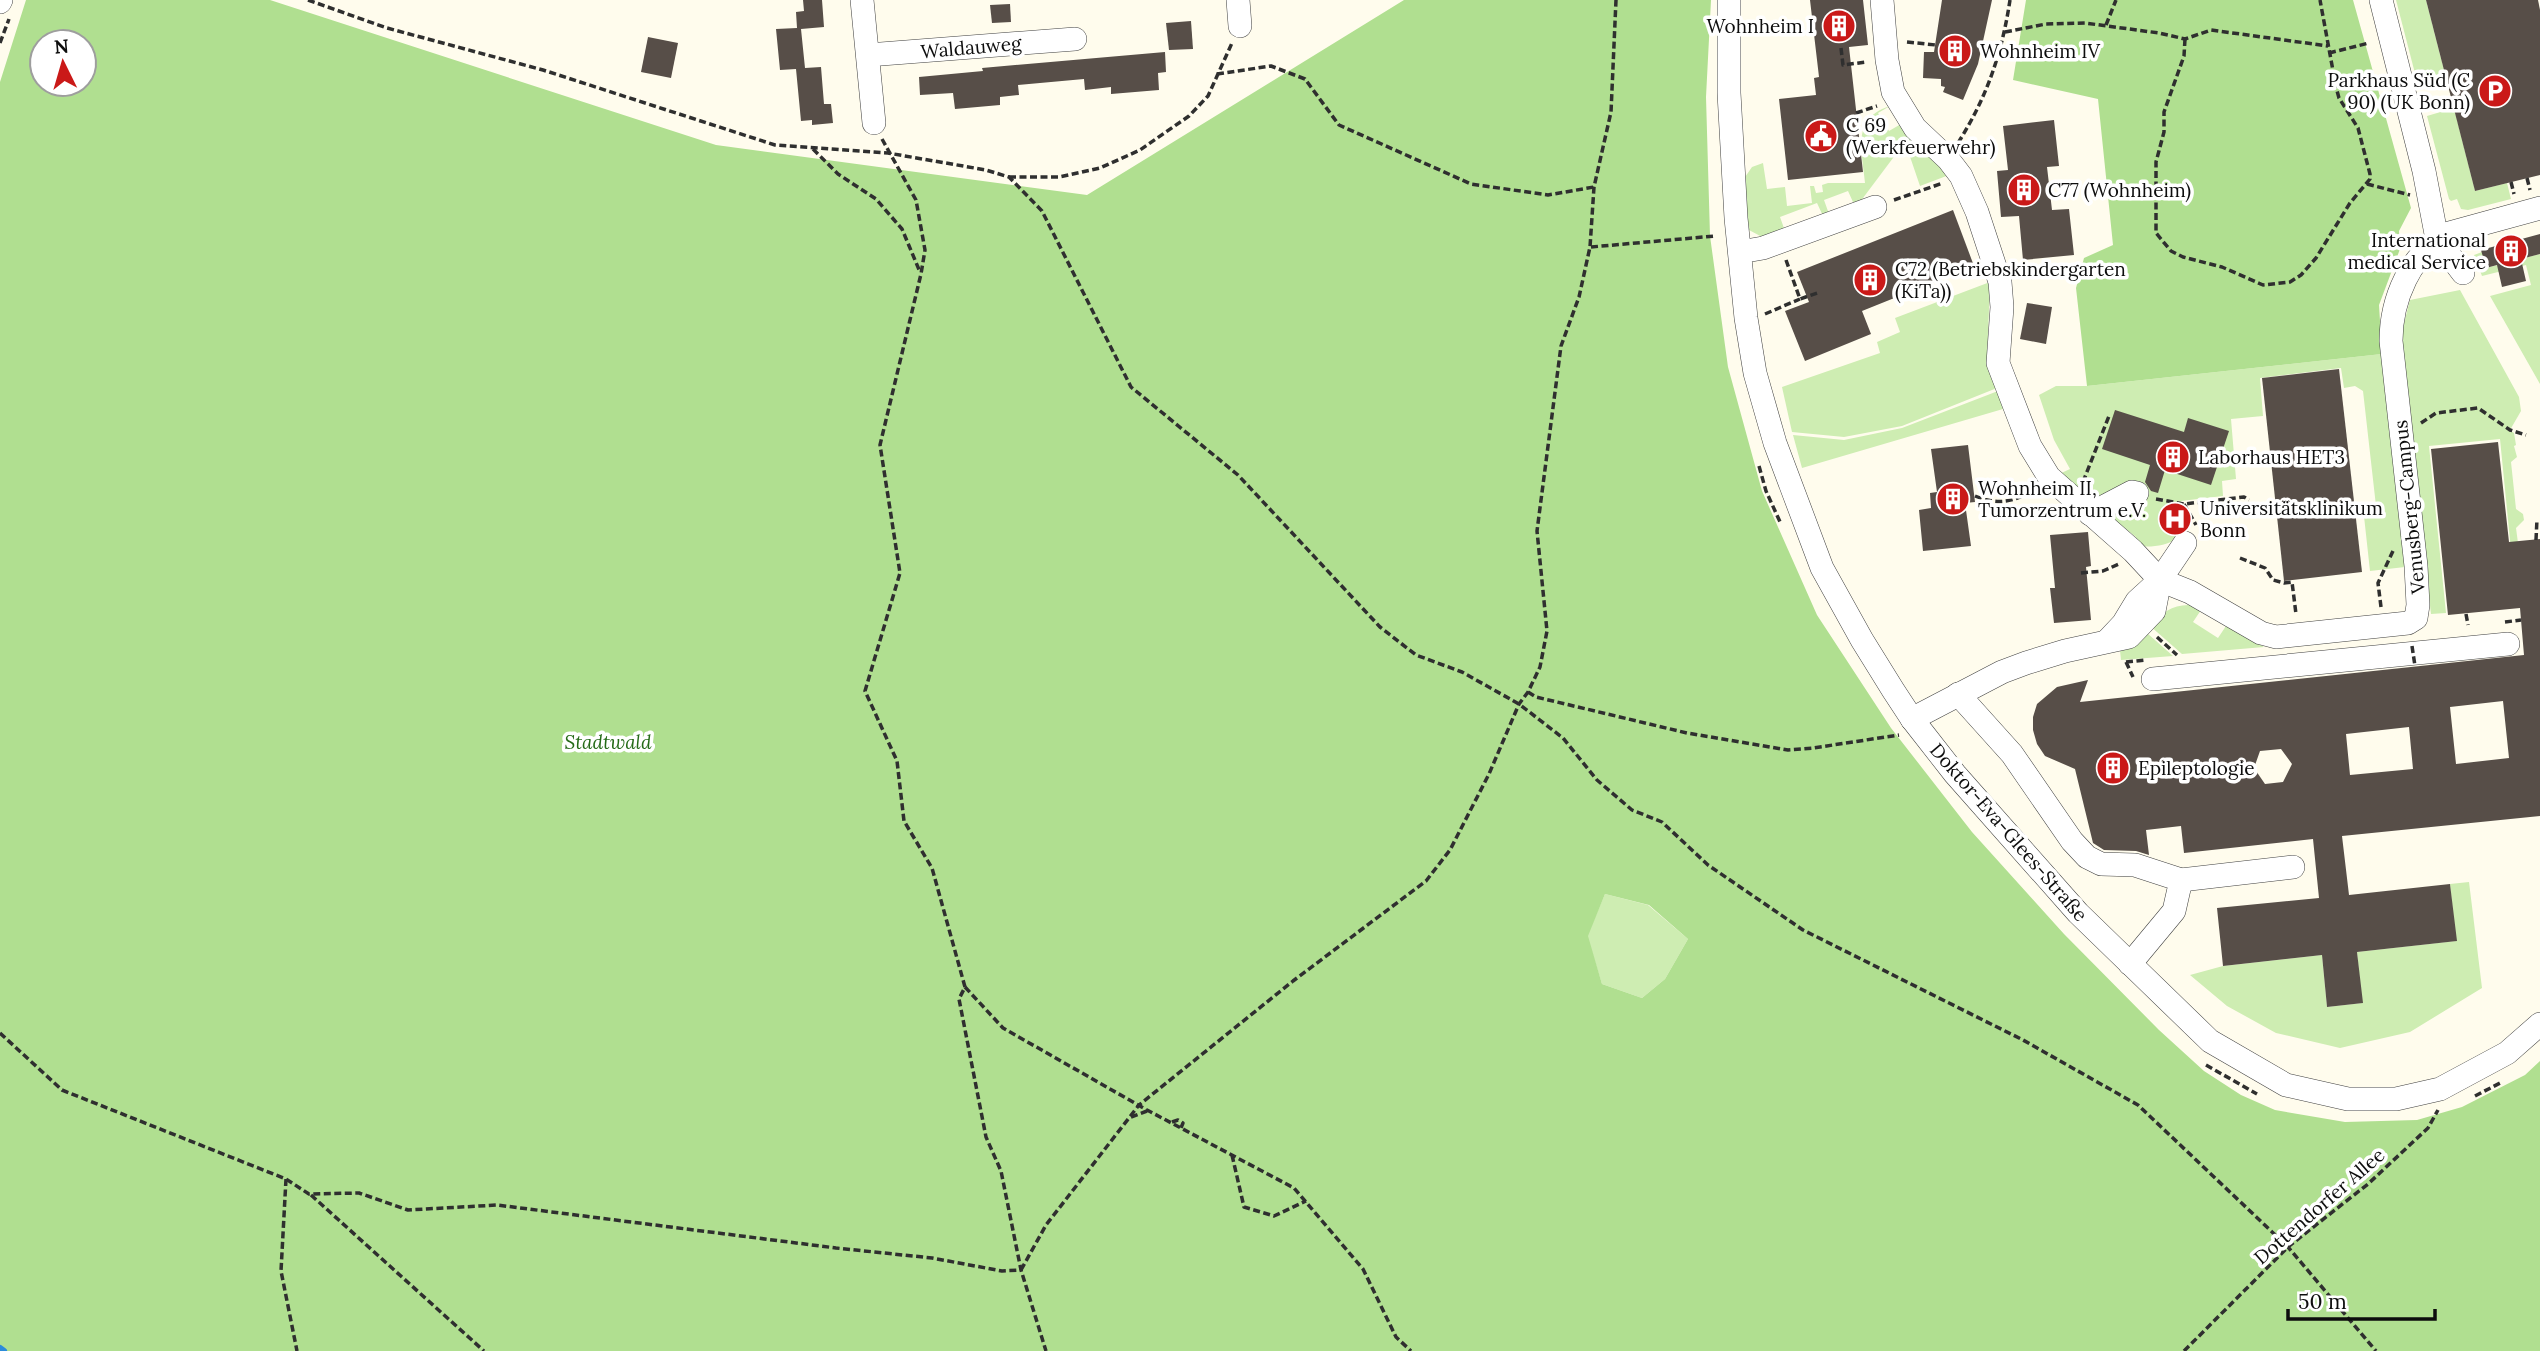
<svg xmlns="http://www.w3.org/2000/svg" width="2540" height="1351" viewBox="0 0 2540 1351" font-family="Lora,serif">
	<rect width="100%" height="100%" fill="#fffced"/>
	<g fill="#ceedb2">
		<polygon points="2396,0 2426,0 2446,78 2418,85"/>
		<path d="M1890,106L1878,113L1889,131L1901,124L1949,175L1920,186L1905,142L1860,202H1853L1848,191L1824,200L1829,214L1823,216L1817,203L1780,217L1785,231L1764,238L1749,230L1743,180L1752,167L1763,163L1767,189L1785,187L1787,206L1812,203L1810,186H1814L1816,193L1823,192L1822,185L1828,183H1865C1862,151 1851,118 1890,106Z"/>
		<polygon points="2454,108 2475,191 2507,183 2511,199 2468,210 2461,209 2457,199 2451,201 2449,199 2427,116"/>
		<polygon points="2482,252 2486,268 2540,254 2540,384 2490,296 2531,285 2526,265 2482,276 2474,255"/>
		<polygon points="1990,282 1987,361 1997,388 1902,426 1844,437 1792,432 1782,387 1880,353 1877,342 1900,332 1895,318"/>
		<polygon points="2460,290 2519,397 2521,411 2510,430 2514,433 2516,445 2514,446 2517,457 2511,462 2516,509 2523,514 2524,520 2516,528 2518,543 2511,550 2500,439 2429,446 2446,613 2431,614 2402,366 2403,327 2410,300"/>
		<path d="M2382,354L2405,567L2370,571L2363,507L2376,506L2363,391L2355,386L2344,388L2341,368L2260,378L2263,416L2231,419L2236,479L2222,481L2223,496L2181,501C2181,526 2186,543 2155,546C2146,547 2141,547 2134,542L2136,537L2057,475L2070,469L2054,440L2039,395L2056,386H2087Z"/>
		<polygon points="1998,391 2003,409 1802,468 1793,435 1844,440 1902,428"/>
		<path d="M2191,605L2201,610L2193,622L2218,638L2226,626L2264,647L2182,654L2149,625C2162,613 2173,604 2191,605Z"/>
		<polygon points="2147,633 2173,656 2121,660 2120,650"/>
		<polygon points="2469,882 2482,988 2410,1032 2340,1048 2276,1033 2227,1006 2190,975 2223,966 2322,955 2327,1007 2362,1003 2357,952 2456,941 2450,884"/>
		<polygon points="1605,894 1648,905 1688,939 1665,979 1642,998 1602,984 1587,936"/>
	</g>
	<g fill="#b0df90" fill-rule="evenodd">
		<path d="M26,0H270L716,145L1087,195L1404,0H1711L1706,97L1710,236L1728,367L1762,491L1817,615L1891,728L1972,832L2064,934L2159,1030L2204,1071L2241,1095L2275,1110L2345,1122L2417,1120L2462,1107L2525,1075L2540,1061V1351H0V82ZM84,42V84H42V42ZM1605,894L1649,905L1688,939L1665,979L1642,998L1602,984L1588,936Z"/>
		<polygon points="2026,0 2353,0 2411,208 2399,231 2400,249 2379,305 2382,354 2087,386 2076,288 2084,258 2113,245 2098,99 2013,80"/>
	</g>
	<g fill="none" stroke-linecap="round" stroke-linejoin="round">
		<polyline stroke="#2c8bda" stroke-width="6" points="0,1348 4,1351"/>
	</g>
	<g fill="#574e48" fill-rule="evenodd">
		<polygon points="803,0 822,0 824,27 801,29 805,68 821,67 824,104 831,104 833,123 812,125 812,120 801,121 796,69 780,70 776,29 797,28 796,12 804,11"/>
		<polygon points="1810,0 1863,0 1868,45 1849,47 1863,172 1788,180 1779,99 1816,95 1814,78 1819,77"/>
		<polygon points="1942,0 1992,0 1978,64 1963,100 1943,92 1945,87 1941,86 1941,79 1923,78 1924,52 1934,52"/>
		<polygon points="2426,0 2538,0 2540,10 2540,175 2475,191"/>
		<polygon points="1010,4 1011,22 992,23 990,5"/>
		<polygon points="1191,21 1193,49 1169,50 1166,23"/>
		<polygon points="648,37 678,43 671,78 641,72"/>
		<polygon points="1165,52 1166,72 1158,73 1159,90 1111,94 1111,87 1085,90 1084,79 1018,85 1019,95 1000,97 1000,105 955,109 953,93 920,95 919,77 983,71 982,68"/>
		<polygon points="2054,120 2059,166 2047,167 2052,210 2069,209 2074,255 2023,260 2019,216 2001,217 1997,171 2008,170 2003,126"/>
		<polygon points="1953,210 1974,266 1862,311 1871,334 1805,361 1785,311 1809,302 1797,272"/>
		<polygon points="2540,234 2540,254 2521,259 2526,281 2502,287 2497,265 2486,268 2481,250"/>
		<polygon points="2027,303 2052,307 2046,344 2020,339"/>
		<polygon points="2339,369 2362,572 2284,581 2262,378"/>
		<polygon points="2115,410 2184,432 2188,418 2229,431 2211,485 2165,470 2158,493 2151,491 2145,482 2150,465 2102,449"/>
		<path d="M2498,442L2509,542L2540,539V816L2342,836L2349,895L2450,884L2457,941L2357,952L2363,1003L2327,1007L2322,955L2223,966L2217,908L2319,898L2313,839L2184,853L2181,826L2146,830L2149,855L2136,851L2104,850L2093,843L2075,769L2045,756L2037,744L2033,730V717L2037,704L2057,687L2088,680L2080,702L2524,655L2520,608L2448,615L2431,449ZM2503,701L2509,758L2456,764L2450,707ZM2409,727L2413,769L2350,775L2346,734ZM2281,749L2292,764L2283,782L2265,784L2254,768L2260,751Z"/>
		<polygon points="1968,445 1975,502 1965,503 1971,546 1923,551 1919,510 1931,508 1930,493 1937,492 1931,449"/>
		<polygon points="2088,532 2091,566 2086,567 2091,620 2054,623 2050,588 2055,588 2050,535"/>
	</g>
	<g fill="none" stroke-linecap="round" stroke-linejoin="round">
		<defs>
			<g id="minor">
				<polyline points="862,0 874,123"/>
				<polyline points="1238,0 1240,26"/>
				<polyline points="1729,0 1729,93 1736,218 1746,318 1755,373 1775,443 1822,568 1862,640 1893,690 1912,719 1955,774 2078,913 2210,1041 2286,1085 2348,1099 2396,1099 2440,1089 2507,1053 2540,1024"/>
				<path d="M1882,0L1887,60L1893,92L1915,128L1948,159L1961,176L1977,212L2000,282L2002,307L1998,363L2030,446L2049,477L2133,551L2160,580L2190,592L2261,633L2276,637L2408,623L2416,618L2418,605L2416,566L2391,341C2391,300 2410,253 2449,233L2540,208"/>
				<polyline points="2381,0 2424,171 2437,239 2463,273"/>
				<polyline points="0,2 1,0"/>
				<polyline points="868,55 1075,39"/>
				<polyline points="1740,252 1763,248 1875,207"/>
				<polyline points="2090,514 2132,492 2137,493"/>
				<polyline points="2107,641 2123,624 2137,601 2160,580 2185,543"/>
				<polyline points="2153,679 2508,644"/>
				<polyline points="1958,694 2012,754 2072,841 2087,857 2101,864 2135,865 2181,880 2174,911 2130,964"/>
				<polyline points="1912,719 2002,672 2026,663 2065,651 2129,637 2154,611 2160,580"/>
				<polyline points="2181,880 2293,867"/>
			</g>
		</defs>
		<use href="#minor" stroke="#404040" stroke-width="24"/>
		<g stroke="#2f2f2f" stroke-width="3.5" stroke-dasharray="7 3.5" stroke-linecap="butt">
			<polyline points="308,0 387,28 543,70 775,145 888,153 986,170 1009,177 1042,211 1131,387 1238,475 1380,627 1416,655 1462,672 1519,704 1563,738 1597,780 1632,810 1662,822 1708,865 1803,930 2023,1040 2138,1105 2288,1247 2376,1351"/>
			<polyline points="2106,25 2116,0"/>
			<polyline points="2005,32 2046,24 2085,23 2159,33 2185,39 2211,30 2328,46"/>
			<polyline points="2185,39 2184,56 2164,112 2164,132 2156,162 2156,233 2171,251 2183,257 2222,267 2263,285 2290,282 2301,275 2316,258 2350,203 2370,179 2370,174 2358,128 2339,98 2336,87 2320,0"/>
			<polyline points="1907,42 1936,45"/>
			<polyline points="0,43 9,19"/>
			<polyline points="1841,48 1843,65 1866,62"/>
			<polyline points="2329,53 2369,43"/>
			<polyline points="1217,74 1271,66 1305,79 1339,125 1471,184 1548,195 1594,187"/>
			<polyline points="1856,113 1877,106"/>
			<polyline points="882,139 916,200 925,250 921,274 880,445 900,573 865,691 897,761 904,821 932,868 965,987 959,999 986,1137 1001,1171 1021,1270 1046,1351"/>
			<path d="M1958,143C1987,97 2002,53 2010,0"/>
			<polyline points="813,149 838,174 876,199 902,229 920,272"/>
			<polyline points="1009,177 1059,177 1100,168 1140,150 1189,116 1208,96 1232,43"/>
			<polyline points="2527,178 2530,190"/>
			<polyline points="2511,182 2514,194"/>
			<polyline points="2367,184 2410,195"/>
			<polyline points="1894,200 1943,183"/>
			<polyline points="1591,247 1715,236"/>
			<polyline points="1786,260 1800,299 1820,292"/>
			<polyline points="1765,314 1800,299"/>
			<polyline points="2421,423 2436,413 2478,408 2510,430 2526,435"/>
			<polyline points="1759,466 1766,491 1781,524"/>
			<polyline points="2083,482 2109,416"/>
			<path d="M1975,496C1997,505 2014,503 2034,489"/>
			<polyline points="2156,499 2184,504 2244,497 2249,500"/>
			<polyline points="2184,504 2196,525"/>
			<polyline points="2536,540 2537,519"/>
			<polyline points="2240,558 2265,568 2273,580 2284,583 2292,582 2296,614"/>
			<polyline points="2081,573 2103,571 2119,564"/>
			<polyline points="2381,607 2378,583 2393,551"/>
			<polyline points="2466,614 2468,625"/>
			<polyline points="2505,622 2521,620"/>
			<polyline points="2157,637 2177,655"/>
			<polyline points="2126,662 2145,660"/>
			<polyline points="2126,662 2133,677"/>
			<polyline points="1528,692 1536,697 1687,733 1788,750 1813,748 1899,735"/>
			<polyline points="965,987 1003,1028 1147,1110 1294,1188 1363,1269 1396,1337 1411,1351"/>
			<polyline points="0,1033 62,1090 286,1179 309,1194 359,1193 408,1210 497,1205 836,1248 932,1258 1002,1271 1021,1270"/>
			<polyline points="2206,1065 2257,1094"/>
			<polyline points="2475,1096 2502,1082"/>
			<polyline points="1131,1117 1147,1111"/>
			<polyline points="1172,1122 1178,1120 1183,1123 1181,1128"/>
			<polyline points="1232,1155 1244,1207 1274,1216 1306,1201"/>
			<polyline points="286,1179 281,1271 297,1351"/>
			<polyline points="311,1195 484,1351"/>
			<polyline points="1021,1270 1046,1225 1139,1105 1293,981 1426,881 1450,850 1489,774 1519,704 1528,692 1540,667 1547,631 1537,531 1561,346 1579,297 1590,247 1594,187 1611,112 1616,0"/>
			<polyline points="2184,1351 2288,1247 2368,1184 2428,1128 2438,1110"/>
		</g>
		<use href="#minor" stroke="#fff" stroke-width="23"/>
		<polyline stroke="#2f2f2f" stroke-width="3.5" stroke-dasharray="7 3.5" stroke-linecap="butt" points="2412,646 2415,666"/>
	</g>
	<defs>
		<symbol id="building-disc" viewBox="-11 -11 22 22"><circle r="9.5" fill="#ca1918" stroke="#fff"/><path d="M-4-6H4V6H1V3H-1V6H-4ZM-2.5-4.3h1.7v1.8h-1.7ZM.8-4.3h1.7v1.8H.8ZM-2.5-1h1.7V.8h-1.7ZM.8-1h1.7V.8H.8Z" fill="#fff"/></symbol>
		<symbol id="parking-disc" viewBox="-11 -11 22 22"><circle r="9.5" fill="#ca1918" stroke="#fff"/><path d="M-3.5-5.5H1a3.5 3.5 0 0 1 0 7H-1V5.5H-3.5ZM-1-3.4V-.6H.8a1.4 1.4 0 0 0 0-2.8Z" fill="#fff"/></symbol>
		<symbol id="civic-disc" viewBox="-11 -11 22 22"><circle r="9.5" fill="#ca1918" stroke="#fff"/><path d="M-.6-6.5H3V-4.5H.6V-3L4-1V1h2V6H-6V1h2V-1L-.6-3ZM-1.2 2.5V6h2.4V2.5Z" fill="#fff"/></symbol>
		<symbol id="hospital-disc" viewBox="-11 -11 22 22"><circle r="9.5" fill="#ca1918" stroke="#fff"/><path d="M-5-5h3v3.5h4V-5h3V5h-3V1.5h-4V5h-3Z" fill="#fff"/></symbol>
	</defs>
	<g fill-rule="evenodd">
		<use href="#building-disc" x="1820" y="7" width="38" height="38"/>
		<use href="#building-disc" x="1936" y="32" width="38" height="38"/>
		<use href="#parking-disc" x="2476" y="72" width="38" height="38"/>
		<use href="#civic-disc" x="1802" y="117" width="38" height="38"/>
		<use href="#building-disc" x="2005" y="171" width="38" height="38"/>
		<use href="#building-disc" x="2492" y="232" width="38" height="38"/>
		<use href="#building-disc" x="1851" y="261" width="38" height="38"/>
		<use href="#building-disc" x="2154" y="438" width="38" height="38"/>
		<use href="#building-disc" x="1934" y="480" width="38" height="38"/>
		<use href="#hospital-disc" x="2156" y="500" width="38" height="38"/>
		<use href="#building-disc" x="2094" y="749" width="38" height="38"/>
	</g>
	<g text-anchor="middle" stroke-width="7" stroke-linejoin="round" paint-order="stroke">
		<g font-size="19" fill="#0d0d0d" stroke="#fff" text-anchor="start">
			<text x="1814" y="33" text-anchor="end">Wohnheim I</text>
			<text x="1980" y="58">Wohnheim IV</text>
			<text x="2470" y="87" text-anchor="end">Parkhaus Süd (C<tspan x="2470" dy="22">90) (UK Bonn)</tspan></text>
			<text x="1846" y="132">C 69<tspan x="1846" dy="22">(Werkfeuerwehr)</tspan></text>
			<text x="2048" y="197">C77 (Wohnheim)</text>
			<text x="2486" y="247" text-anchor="end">International<tspan x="2486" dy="22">medical Service</tspan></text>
			<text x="1895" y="276">C72 (Betriebskindergarten<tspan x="1895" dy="22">(KiTa))</tspan></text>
			<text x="2198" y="464">Laborhaus HET3</text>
			<text x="1978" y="495">Wohnheim II,<tspan x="1978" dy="22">Tumorzentrum e.V.</tspan></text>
			<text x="2200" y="515">Universitätsklinikum<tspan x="2200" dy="22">Bonn</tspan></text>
			<text x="2138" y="775">Epileptologie</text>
		</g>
		<g font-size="19" fill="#0d0d0d" stroke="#fff">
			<text transform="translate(971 47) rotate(-5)" y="7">Waldauweg</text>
			<text transform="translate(2409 507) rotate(-96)" y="7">Venusberg-Campus</text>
			<text transform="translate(2009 832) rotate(49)" y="7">Doktor-Eva-Glees-Straße</text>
			<text transform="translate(2319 1206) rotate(-41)" y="7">Dottendorfer Allee</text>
		</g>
		<g font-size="19" font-style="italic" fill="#246a17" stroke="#fff">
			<text x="608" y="749">Stadtwald</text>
		</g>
	</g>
	<g transform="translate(63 63) rotate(355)"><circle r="33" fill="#ffffff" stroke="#9e9e9e" stroke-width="2"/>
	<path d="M0-5L12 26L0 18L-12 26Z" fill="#ca1918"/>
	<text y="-10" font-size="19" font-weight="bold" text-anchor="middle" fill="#0d0d0d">N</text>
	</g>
	<path d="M2288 1309v10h147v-10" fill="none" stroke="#0d0d0d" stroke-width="3.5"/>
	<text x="2298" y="1309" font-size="21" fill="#0d0d0d" stroke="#ffffff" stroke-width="5" paint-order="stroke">50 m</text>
</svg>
